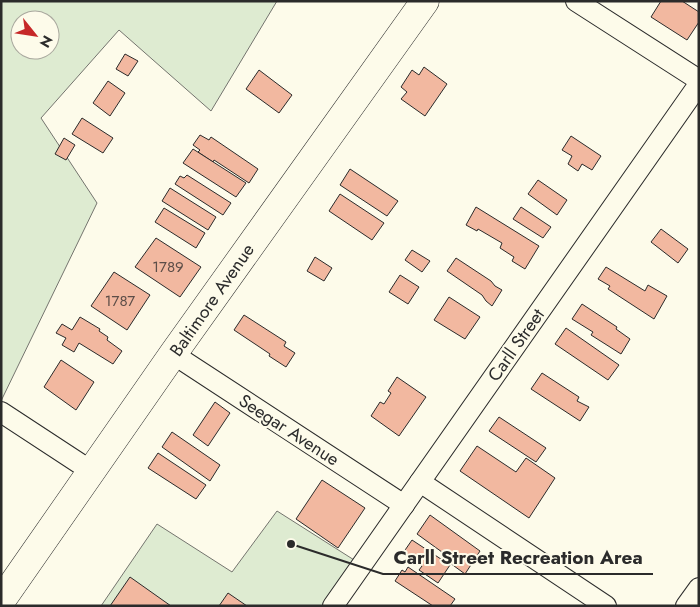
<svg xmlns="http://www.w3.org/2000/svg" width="700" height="607" viewBox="0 0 700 607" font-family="Jost,sans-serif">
	<rect width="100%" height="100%" fill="#fdfbea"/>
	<g fill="#deebd1" stroke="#74746e" fill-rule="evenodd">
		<path d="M1,1H277L211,111L119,30L41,118L97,203L1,401ZM20,20H50V50H20Z"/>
		<polygon points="277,511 362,565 333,606 101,606 157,524 232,572"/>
	</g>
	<g fill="#f2b8a0" stroke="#2b2b2b">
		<polygon points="661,1 682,1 699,12 699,22 687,40 651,17"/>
		<polygon points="125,54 138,61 128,76 116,69"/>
		<polygon points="424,67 447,84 425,116 401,99 407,92 401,87 412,70 419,75"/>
		<polygon points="259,70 292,95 279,113 246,89"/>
		<polygon points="108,81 125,93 110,116 93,103"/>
		<polygon points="82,118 113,138 103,153 72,134"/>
		<polygon points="200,135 209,140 211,137 258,169 249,183 214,160 213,162 198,152 200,150 193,145"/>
		<polygon points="571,136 601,156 592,170 582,164 578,171 568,164 572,156 562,150"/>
		<polygon points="64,138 75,145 66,160 55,154"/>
		<polygon points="193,149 246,183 236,197 183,163"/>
		<polygon points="350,169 398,201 387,216 340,185"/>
		<polygon points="187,175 231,203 223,215 175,184 180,176 184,178"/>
		<polygon points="538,180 567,200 557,215 528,194"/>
		<polygon points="170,188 216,217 208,230 162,201"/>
		<polygon points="340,194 384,223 372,240 329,211"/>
		<polygon points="476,207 539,246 525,269 512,261 514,257 500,248 502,243 478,229 477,231 466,225"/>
		<polygon points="521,207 551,227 543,238 513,219"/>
		<polygon points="164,208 205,233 196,248 155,222"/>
		<polygon points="661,229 688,249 678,263 651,242"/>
		<polygon points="156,238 201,267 180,297 135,267"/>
		<polygon points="412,250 430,261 422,272 405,260"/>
		<polygon points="315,257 332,268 324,281 307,271"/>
		<polygon points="456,258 491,281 495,286 502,290 492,306 486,301 482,295 447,271"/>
		<polygon points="606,267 645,291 648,285 667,296 654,319 608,289 610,286 598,279"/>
		<polygon points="114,272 150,295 127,330 91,306"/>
		<polygon points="400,275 419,287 408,304 389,292"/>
		<polygon points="449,297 480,317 465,339 434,320"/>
		<polygon points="582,304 617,327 616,329 630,339 621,354 591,335 593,332 572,319"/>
		<polygon points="244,315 286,342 284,346 295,353 286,367 269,356 270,354 234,330"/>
		<polygon points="80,317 100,329 99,331 108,337 107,340 122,351 113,364 79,343 74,352 62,345 66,338 56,333 62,324 72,330"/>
		<polygon points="566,328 619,365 608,380 555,344"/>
		<polygon points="61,360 94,382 76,410 44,387"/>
		<polygon points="542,373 579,397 577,401 589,407 580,421 531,389"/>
		<polygon points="397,377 426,397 399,436 371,416 380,402 384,404 391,393 388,391"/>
		<polygon points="215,402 230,413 208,446 193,435"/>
		<polygon points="499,417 546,448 536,462 489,431"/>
		<polygon points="172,432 220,465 210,481 162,447"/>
		<polygon points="477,446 516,472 526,458 555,478 529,518 460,471"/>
		<polygon points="158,453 206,485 196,499 148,468"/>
		<polygon points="322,480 365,508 338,548 296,519"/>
		<polygon points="430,515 480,551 465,574 450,563 453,560 417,534"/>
		<polygon points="412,540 450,565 438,583 419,570 422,566 403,553"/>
		<polygon points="408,567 455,599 450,606 433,606 395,581 402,570 405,572"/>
		<polygon points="130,577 171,606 110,606"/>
		<polygon points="228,593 247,606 219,606"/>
	</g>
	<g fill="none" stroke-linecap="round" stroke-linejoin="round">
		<defs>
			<g id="street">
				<polyline points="576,1 699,80"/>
				<polyline points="173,354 404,505"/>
				<polyline points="1,412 91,471"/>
				<polyline points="420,482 606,606"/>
				<polyline points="333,606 699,84"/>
				<polyline points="686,606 699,588"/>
			</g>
			<polyline id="secondary" points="1,601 173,354 425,1"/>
		</defs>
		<use href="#street" stroke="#2b2b2b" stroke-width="22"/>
		<use href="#secondary" stroke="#2b2b2b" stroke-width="29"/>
		<use href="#street" stroke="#fdfbea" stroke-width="20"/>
		<use href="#secondary" stroke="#fdfbea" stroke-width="28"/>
	</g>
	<g text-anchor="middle" stroke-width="4" stroke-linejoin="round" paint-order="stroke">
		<g font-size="15" fill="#5d4e48">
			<text x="168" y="272">1789</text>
			<text x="120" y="306">1787</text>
		</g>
		<g font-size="18" fill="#2b2b2b" stroke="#fdfbea">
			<text transform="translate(212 300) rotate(-55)" y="6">Baltimore Avenue</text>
			<text transform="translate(516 345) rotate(-55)" y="6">Carll Street</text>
			<text transform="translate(289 430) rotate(33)" y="6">Seegar Avenue</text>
		</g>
	</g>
	<path fill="none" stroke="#2b2b2b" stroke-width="2" d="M291 544L383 574H653"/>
	<circle fill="#2b2b2b" stroke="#fdfbea" stroke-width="2" cx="291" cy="544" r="5"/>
	<g font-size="19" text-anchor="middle" font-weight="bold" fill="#2b2b2b" stroke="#fdfbea" stroke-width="4" stroke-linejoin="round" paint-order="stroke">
		<text x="518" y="564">Carll Street Recreation Area</text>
	</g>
	<rect width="700" height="607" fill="none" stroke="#2b2b2b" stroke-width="5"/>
	<g transform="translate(35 35) rotate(120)"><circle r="24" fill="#fdfbea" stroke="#a9a89e"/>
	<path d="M0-4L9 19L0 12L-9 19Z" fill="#c62828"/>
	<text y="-8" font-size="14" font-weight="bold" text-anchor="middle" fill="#2b2b2b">N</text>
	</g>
</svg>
